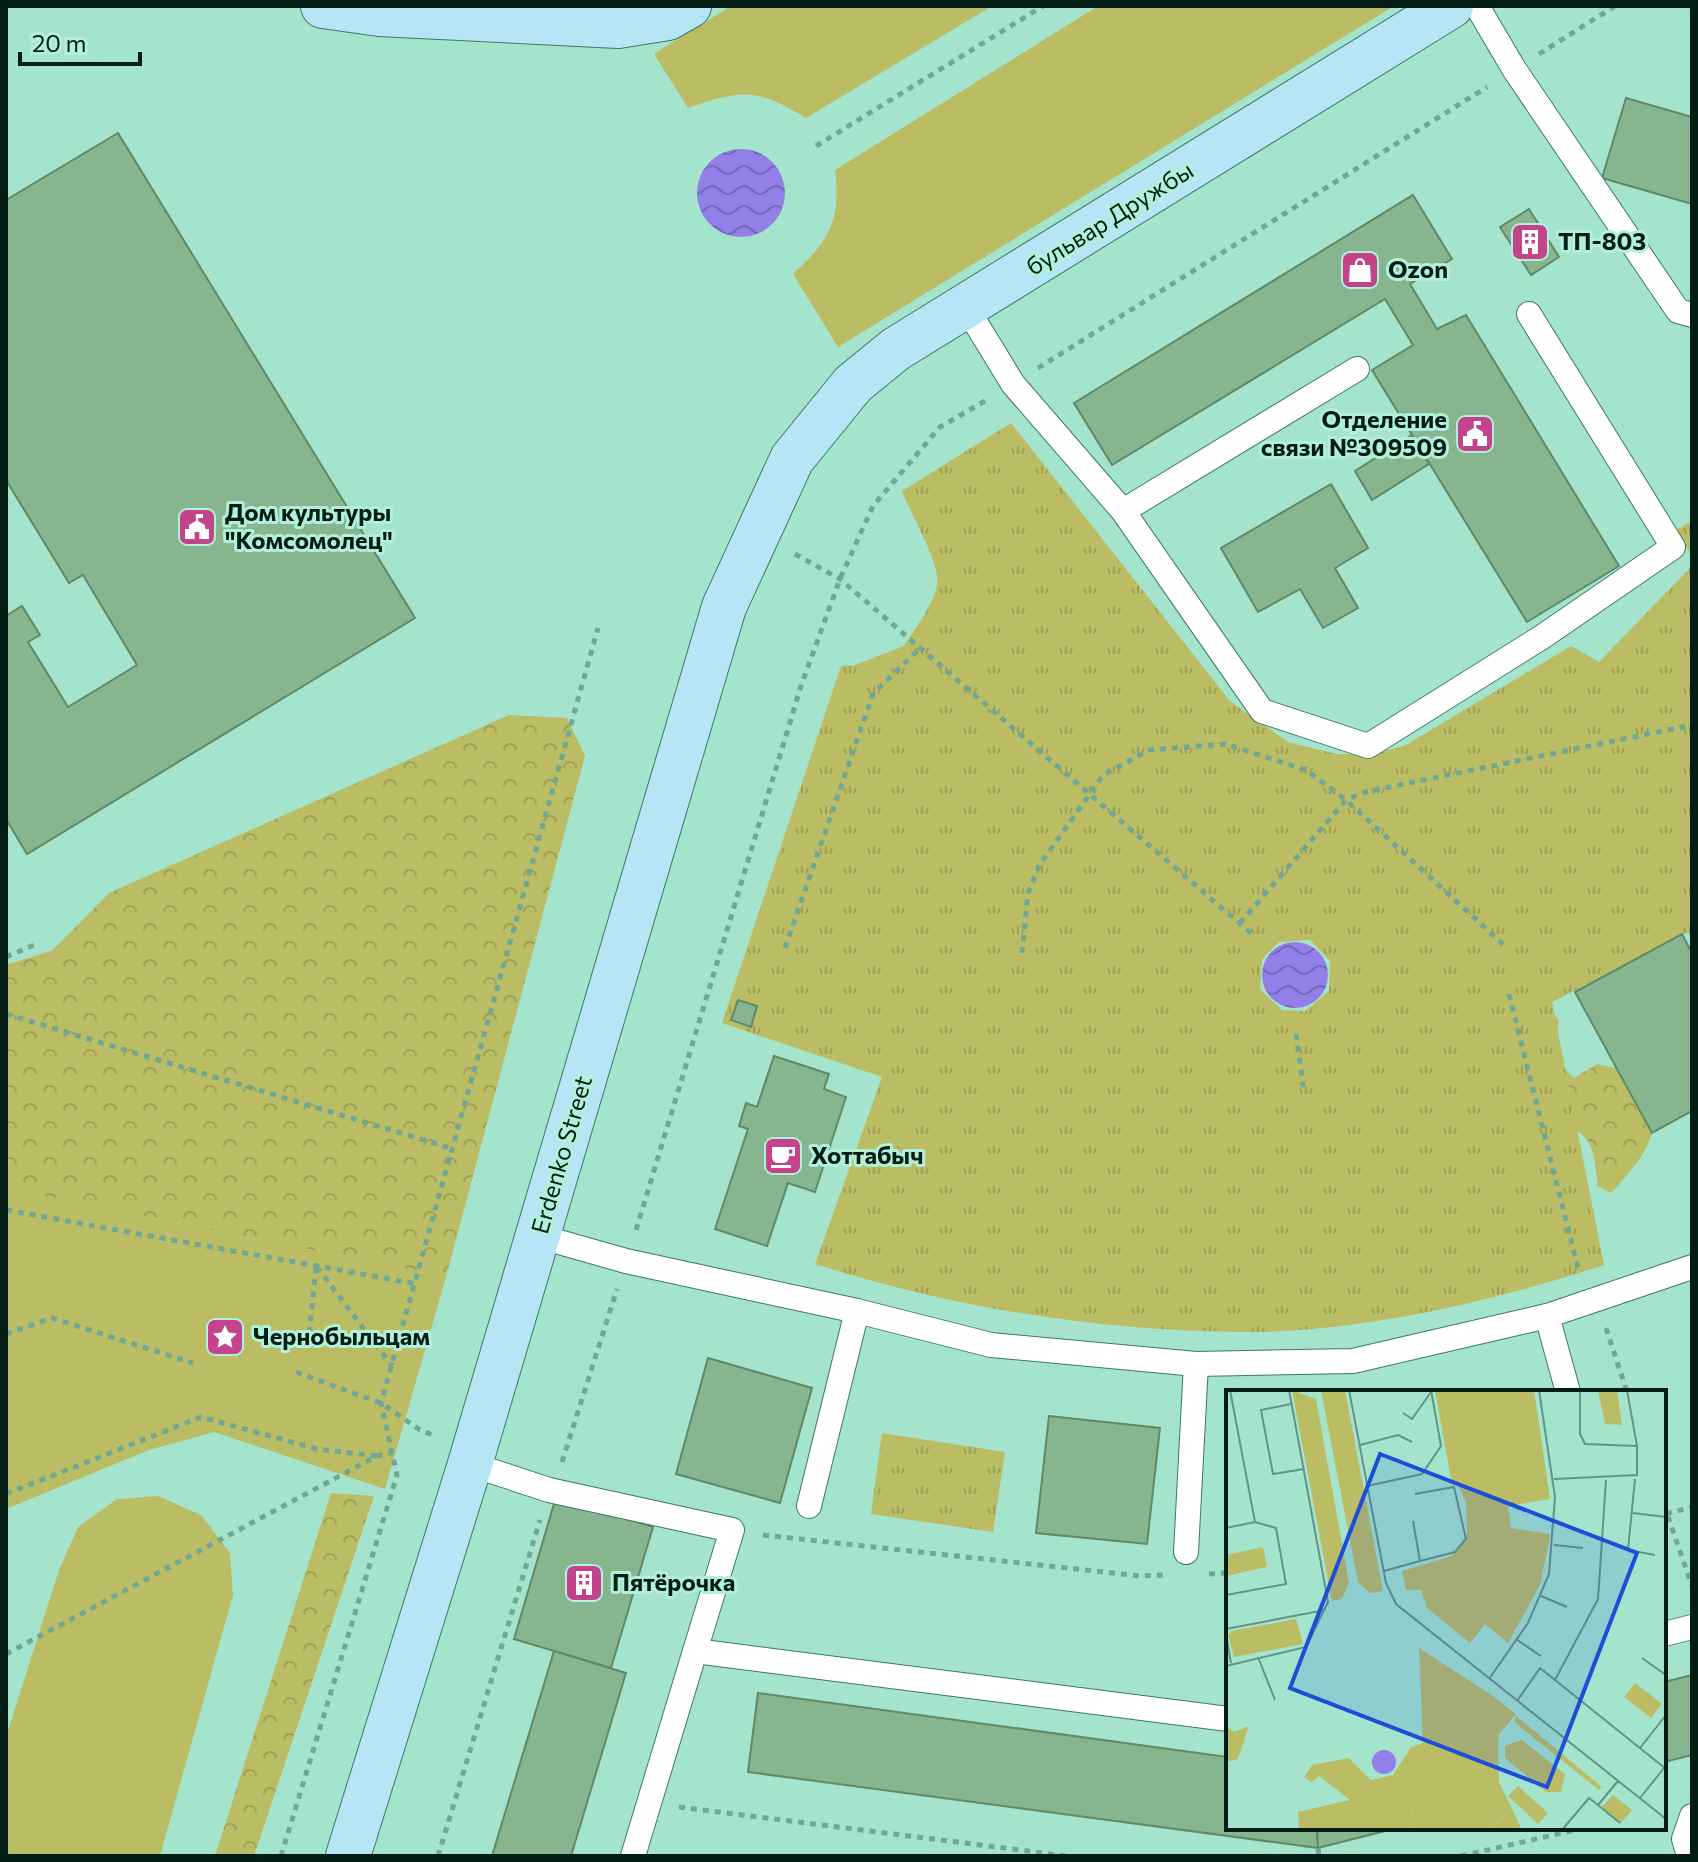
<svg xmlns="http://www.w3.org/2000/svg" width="1698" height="1862" viewBox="0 0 1698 1862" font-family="Commissioner,sans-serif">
	<defs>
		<pattern id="forest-crowns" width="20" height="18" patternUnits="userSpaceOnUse" patternTransform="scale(2)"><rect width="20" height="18" fill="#bbbd64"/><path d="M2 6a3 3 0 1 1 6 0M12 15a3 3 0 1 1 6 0" fill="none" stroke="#9fa256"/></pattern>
		<pattern id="park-tufts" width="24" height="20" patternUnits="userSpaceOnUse" patternTransform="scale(2)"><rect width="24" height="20" fill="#bbbd64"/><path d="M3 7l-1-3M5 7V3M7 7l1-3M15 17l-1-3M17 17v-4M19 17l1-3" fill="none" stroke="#9fa256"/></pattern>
		<pattern id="water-waves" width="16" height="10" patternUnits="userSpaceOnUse" patternTransform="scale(2)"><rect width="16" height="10" fill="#927fe8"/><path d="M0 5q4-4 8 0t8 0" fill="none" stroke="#7567bb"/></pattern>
	</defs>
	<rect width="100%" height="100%" fill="#a4e4cd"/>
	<g fill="#bbbd64">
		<path d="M731,6H992L806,118C757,88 742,89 688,108L654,54Z"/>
		<path d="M1098,6H1394L838,347L793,274C830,240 841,220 835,170Z"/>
		<polygon points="6,1189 446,1277 385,1489 214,1432 149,1450 6,1509"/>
		<polygon points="158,1496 201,1515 230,1553 233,1595 160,1856 6,1856 6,1737 59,1570 78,1527 117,1499"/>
	</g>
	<g fill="url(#forest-crowns)">
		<polygon points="509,715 567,718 585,756 446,1277 6,1189 6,965 53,950 109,893"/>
		<path d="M1542,996L1559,1021C1554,1045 1554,1061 1574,1078L1597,1064L1643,1074C1665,1131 1650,1150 1611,1193L1598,1186C1593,1147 1595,1135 1555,1121Z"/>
		<polygon points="331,1493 374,1496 254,1856 215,1856"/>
	</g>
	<g fill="url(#park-tufts)" fill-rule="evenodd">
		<path d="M1011,423L1230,701L1288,742L1336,754H1371L1404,746L1571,646L1599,662L1692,566V938L1688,932L1552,1002L1604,1265C1498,1300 1371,1330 1259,1332C1110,1333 956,1309 815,1264L882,1077L722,1023L841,666L855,665L904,646C915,628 934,605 937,584C941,564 910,513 902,491ZM1310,940L1330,961L1329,991L1305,1011L1282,1010L1260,989L1262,959L1279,942Z"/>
		<polygon points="1692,521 1692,556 1676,530"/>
		<polygon points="882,1433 1005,1452 993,1532 871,1514"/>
	</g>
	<g fill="url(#water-waves)">
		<circle cx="741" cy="193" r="44"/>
		<circle cx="1295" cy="975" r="33"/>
	</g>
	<g fill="#87b58f" stroke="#5e8a66" stroke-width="2">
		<polygon points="1626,98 1692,117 1692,204 1602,178"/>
		<polygon points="118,133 415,618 27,854 6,819 6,616 22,606 40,635 28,642 68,707 137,665 83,575 69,583 6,480 6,200"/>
		<polygon points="1413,195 1452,259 1410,284 1437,329 1466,315 1619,566 1527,622 1372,370 1413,345 1385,299 1112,465 1074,403"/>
		<polygon points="1529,209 1559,257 1531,275 1500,227"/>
		<polygon points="1412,435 1429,464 1372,500 1355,471"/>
		<polygon points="1331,484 1368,548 1335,568 1358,608 1323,628 1300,589 1258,612 1221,548"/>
		<polygon points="1682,934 1692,953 1692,1111 1652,1133 1575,992"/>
		<polygon points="738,1000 757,1006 751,1027 731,1020"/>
		<polygon points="774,1056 829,1074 824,1089 846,1097 815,1192 788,1183 767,1246 715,1229 748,1129 739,1126 746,1103 757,1107"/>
		<polygon points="708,1358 812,1388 780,1503 676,1474"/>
		<polygon points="1049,1416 1160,1428 1147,1544 1036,1533"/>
		<polygon points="556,1497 653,1527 611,1668 514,1639"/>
		<polygon points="554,1651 626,1673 571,1856 492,1856"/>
		<polygon points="1692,1675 1692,1755 1664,1762 1664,1682"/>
		<polygon points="758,1693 1228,1757 1228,1828 1317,1828 1318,1848 748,1772"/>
		<polygon points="1317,1828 1397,1828 1318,1848"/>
	</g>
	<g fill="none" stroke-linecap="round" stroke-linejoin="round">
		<defs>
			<g id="service">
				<polyline points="1477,6 1514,69 1678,311 1692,315"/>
				<polyline points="966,307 1013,384 1123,511 1357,369"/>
				<polyline points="1123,511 1262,711 1368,746 1542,637 1673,547 1529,314"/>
				<polyline points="538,1236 626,1261 857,1311 991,1345 1196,1364 1353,1361 1547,1316 1692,1267"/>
				<polyline points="1547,1316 1568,1392"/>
				<polyline points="470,1464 549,1490 732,1530 695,1651 1228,1719"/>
				<polyline points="809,1506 857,1311"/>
				<polyline points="1186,1552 1196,1364"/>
				<polyline points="1664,1634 1692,1627"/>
				<polyline points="633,1856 695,1651"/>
				<polyline points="1689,1856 1684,1839 1692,1816"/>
			</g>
			<g id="secondary">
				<polyline points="323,6 379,14 618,26 668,18 689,6"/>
				<polyline points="348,1856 470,1464 724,607 792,459 853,384 896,349 1451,6"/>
			</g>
		</defs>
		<use href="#service" stroke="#3b7a65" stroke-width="26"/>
		<use href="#secondary" stroke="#3b7a65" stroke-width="46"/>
		<g stroke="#72a794" stroke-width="5" stroke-dasharray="6 6" stroke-linecap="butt">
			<polyline points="1539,54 1615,6"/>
			<polyline points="816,146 1043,6"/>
			<polyline points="1038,368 1487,87"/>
			<polyline points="795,554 840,579 1252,934"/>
			<polyline points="1240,923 1346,800 1365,792 1692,725"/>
			<polyline points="785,948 873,694 920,648"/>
			<polyline points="1022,953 1028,893 1039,866 1103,775 1149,750 1225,744 1306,770 1346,800 1505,946"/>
			<polyline points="6,957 34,945"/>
			<polyline points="1509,994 1579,1272"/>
			<polyline points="6,1014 454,1149"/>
			<polyline points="1296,1034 1304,1093"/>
			<polyline points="6,1210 417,1284"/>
			<polyline points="636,1230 801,686 840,579 873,506 940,427 985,401"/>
			<polyline points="317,1267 392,1366"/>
			<polyline points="1606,1328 1627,1392"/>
			<polyline points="6,1334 52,1318 193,1363"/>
			<polyline points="308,1345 316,1267"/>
			<polyline points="296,1372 381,1403 420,1430 435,1436"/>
			<polyline points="562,1462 617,1289"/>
			<polyline points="6,1494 201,1417 317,1449 377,1456"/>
			<polyline points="1664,1505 1692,1586"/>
			<polyline points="1666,1514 1692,1507"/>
			<polyline points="763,1535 1141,1576 1163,1575"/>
			<polyline points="1209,1574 1228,1573"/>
			<polyline points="6,1654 377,1456 393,1452"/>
			<polyline points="679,1807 1067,1856"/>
			<polyline points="1318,1848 1319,1856"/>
			<polyline points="281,1856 397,1475 381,1403 598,628"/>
			<polyline points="438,1856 540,1520"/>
			<polyline points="1461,1856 1584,1828"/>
		</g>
		<use href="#service" stroke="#fff" stroke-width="24"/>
		<use href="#secondary" stroke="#b6e5f5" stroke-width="44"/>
	</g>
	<defs>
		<symbol id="building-square" viewBox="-11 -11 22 22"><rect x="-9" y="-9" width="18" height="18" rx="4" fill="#c5438b" stroke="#b1f1da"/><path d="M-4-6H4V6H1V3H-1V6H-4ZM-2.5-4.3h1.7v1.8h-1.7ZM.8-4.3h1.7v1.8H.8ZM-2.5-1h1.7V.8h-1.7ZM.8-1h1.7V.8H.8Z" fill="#fff"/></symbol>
		<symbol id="shop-square" viewBox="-11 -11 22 22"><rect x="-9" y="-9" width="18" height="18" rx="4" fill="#c5438b" stroke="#b1f1da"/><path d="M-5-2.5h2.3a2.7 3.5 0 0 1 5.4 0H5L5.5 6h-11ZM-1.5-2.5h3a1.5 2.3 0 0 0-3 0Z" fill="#fff"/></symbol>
		<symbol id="civic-square" viewBox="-11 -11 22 22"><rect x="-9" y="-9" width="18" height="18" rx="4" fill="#c5438b" stroke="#b1f1da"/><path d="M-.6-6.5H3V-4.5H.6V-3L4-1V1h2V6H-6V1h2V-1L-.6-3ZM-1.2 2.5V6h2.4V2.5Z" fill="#fff"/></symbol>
		<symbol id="cafe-square" viewBox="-11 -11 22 22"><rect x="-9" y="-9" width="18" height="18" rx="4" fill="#c5438b" stroke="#b1f1da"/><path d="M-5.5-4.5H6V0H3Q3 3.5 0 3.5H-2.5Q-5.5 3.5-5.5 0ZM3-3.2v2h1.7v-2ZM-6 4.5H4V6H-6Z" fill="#fff"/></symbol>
		<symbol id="sight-square" viewBox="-11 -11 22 22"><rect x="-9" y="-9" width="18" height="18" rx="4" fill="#c5438b" stroke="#b1f1da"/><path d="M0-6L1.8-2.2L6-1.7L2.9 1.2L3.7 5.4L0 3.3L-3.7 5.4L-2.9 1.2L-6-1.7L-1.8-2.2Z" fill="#fff"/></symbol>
	</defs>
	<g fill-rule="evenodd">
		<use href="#building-square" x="1508" y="220" width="44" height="44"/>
		<use href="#shop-square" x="1338" y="248" width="44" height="44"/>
		<use href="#civic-square" x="1453" y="412" width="44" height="44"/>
		<use href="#civic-square" x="175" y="505" width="44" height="44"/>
		<use href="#cafe-square" x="761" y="1134" width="44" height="44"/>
		<use href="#sight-square" x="203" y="1315" width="44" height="44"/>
		<use href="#building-square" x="562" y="1561" width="44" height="44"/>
	</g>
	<g text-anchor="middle" stroke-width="6" stroke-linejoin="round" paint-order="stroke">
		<g font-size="24" fill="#031d15" stroke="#b1f1da">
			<text transform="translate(1110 219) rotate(-32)" y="8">бульвар Дружбы</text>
			<text transform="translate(562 1155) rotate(-74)" y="8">Erdenko Street</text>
		</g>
		<g font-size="24" font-weight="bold" fill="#031d15" stroke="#b1f1da" text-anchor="start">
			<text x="1558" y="250">ТП-803</text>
			<text x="1388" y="278">Ozon</text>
			<text x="1447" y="428" text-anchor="end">Отделение<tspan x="1447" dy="28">связи №309509</tspan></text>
			<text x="225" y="521">Дом культуры<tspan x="225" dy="28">"Комсомолец"</tspan></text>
			<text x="811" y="1164">Хоттабыч</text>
			<text x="253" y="1345">Чернобыльцам</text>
			<text x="612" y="1591">Пятёрочка</text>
		</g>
	</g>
	<g transform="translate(1226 1390)">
		<rect width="440" height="440" fill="#a4e4cd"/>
		<path d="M66,0L90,9L123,193L116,209L106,211ZM95,0H119L157,201L144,203L132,192ZM70,229L77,254L8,267L2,245L6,241ZM264,304L290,324L273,344L272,354L273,392L286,419L261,440H188L185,421ZM296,350L339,384L335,402H320L279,368V356ZM292,396L322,423L312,434L282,406Z" fill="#bbbd64"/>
		<path d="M193,258L264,304L185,421L188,440H73L72,422L124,410L93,386L86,392L78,387L86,375L123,368L145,390L167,385L185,357L197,353ZM290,326L376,397L373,400L288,332ZM0,336L8,342L23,336L12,369L1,372L0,394ZM387,405L406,420L395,433L376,417Z" fill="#bbbd64"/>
		<path d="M209,0H308L324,109L282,116L285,138L324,144L323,152L314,195L282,253L259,234L244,253L201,218L195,200H180L176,181L226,166L241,144L240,113L232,95H226ZM372,0H391L396,35L379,34ZM37,157L41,177L0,186V165ZM409,293L436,314L425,328L398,307ZM286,419L296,440H261L270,433Z" fill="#bbbd64"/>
		<path d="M146 372a12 12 0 1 1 24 0a12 12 0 1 1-24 0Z" fill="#927fe8"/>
		<path fill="none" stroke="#649483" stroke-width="2" d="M4,0L29,132M123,0L160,193L170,214L440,429M401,0L411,56M65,14L35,20L47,84L78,79M177,23L186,29L205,2M134,55L172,45L186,52M328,89L411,85V56L359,54L354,44V0M409,89L402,160L429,165M141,96L196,84L215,56L205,0M189,104L228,97L240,149L229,162L194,171M407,123L440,127M0,138L29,132L50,138L60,194L0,205M328,155L357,158M158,181L194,171L187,131M315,206L341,217M0,239L99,220M0,244L5,273M290,249L315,266M32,267L49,310M416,268L440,285M0,276L80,257L102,212L63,0M263,289L302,233L323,184L329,107L313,0M329,290L440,379M291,311L314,278L329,290L372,209L380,90M414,358L440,325M414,408L438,378M372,415L394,433M336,440L363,408L372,415L392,391"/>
		<path fill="#1d4ed8" fill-opacity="0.15" stroke="#1d4ed8" stroke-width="4" d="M154,64L411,163L321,397L64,298Z"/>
		<rect width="440" height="440" fill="none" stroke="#031d15" stroke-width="4"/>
	</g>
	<rect width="1698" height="1862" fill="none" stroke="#031d15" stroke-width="16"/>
	<path d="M20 52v12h120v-12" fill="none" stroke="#031d15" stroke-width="4"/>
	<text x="32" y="52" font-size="24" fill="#031d15" stroke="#b1f1da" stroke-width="6" paint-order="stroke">20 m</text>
</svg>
